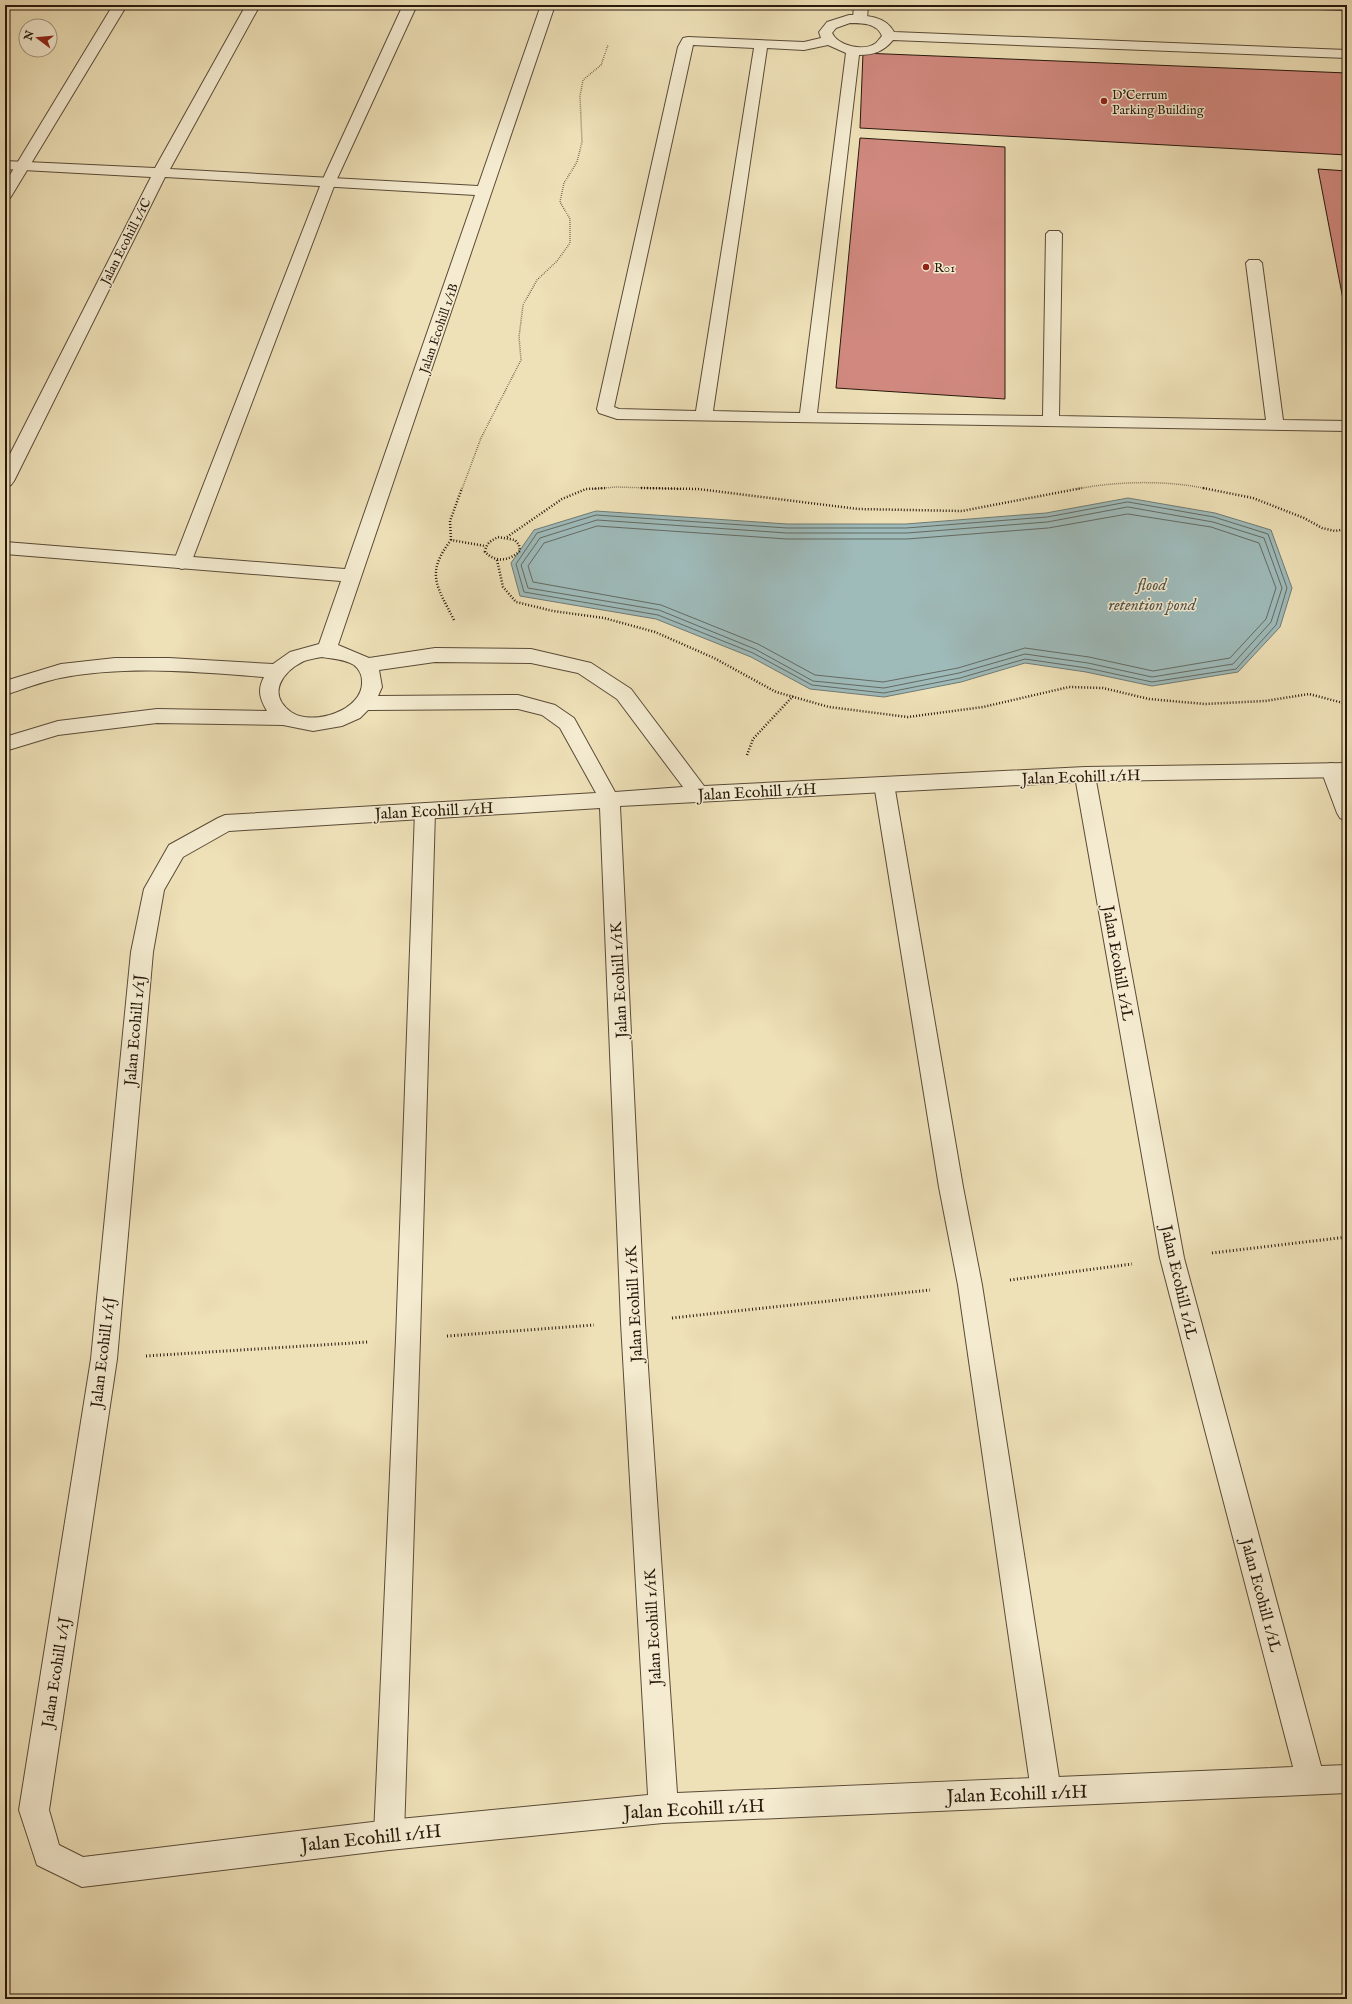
<svg xmlns="http://www.w3.org/2000/svg" width="1352" height="2004" viewBox="0 0 1352 2004" font-family="'IM FELL English',serif">
	<rect width="100%" height="100%" fill="#eee0b7"/>
	<filter id="stains"><feTurbulence type="fractalNoise" baseFrequency=".005" numOctaves="4"/><feColorMatrix values="0 0 0 0 .2 0 0 0 0 .09 0 0 0 0 .02 0 0 0 .5 -.17"/></filter>
	<radialGradient id="worn" r=".72"><stop offset=".6" stop-color="#630" stop-opacity="0"/><stop offset="1" stop-color="#630" stop-opacity=".3"/></radialGradient>
	<polygon fill="#9ebab9" stroke="#6f7a74" points="1128,498 1215,513 1271,530 1292,588 1280,627 1238,672 1152,686 1086,672 1025,663 961,682 884,697 810,689 751,657 656,619 520,596 511,563 534,530 596,511 787,524 906,524 1046,513"/>
	<g fill="none" stroke-linecap="round" stroke-linejoin="round">
		<g stroke="#636a62" stroke-width="1">
			<polygon points="1128,502 1214,517 1268,534 1287,588 1276,625 1236,669 1152,682 1087,668 1025,659 960,678 884,693 812,685 753,653 658,615 524,592 516,564 537,533 596,515 787,528 906,528 1047,517"/>
			<polygon points="1128,507 1213,522 1264,538 1282,588 1271,622 1233,664 1152,677 1088,663 1025,654 959,673 884,688 813,681 755,649 659,610 528,588 521,565 540,538 597,520 787,533 907,533 1047,522"/>
			<polygon points="1128,514 1211,527 1259,543 1276,588 1266,619 1230,658 1153,671 1089,657 1025,648 958,668 883,682 815,675 758,644 661,605 533,582 528,566 544,543 597,526 787,539 907,539 1048,528"/>
		</g>
	</g>
	<g fill="#d1897f" stroke="#28190c">
		<polygon points="863,53 1347,73 1347,155 860,128"/>
		<polygon points="860,138 1005,147 1005,399 836,388"/>
		<polygon points="1318,169 1347,171 1347,320"/>
	</g>
	<g fill="none" stroke-linecap="round" stroke-linejoin="round">
		<defs>
			<g id="lane">
				<polygon points="113,5 127,5 12,195 10,198 5,199 5,183"/>
				<polygon points="403,5 417,5 336,181 191,563 188,567 182,569 176,567 173,563 322,181"/>
				<polygon points="1310,5 1347,5 1347,10 1317,9"/>
				<path d="M849,15C865,15 886,16 894,32L1347,50V58L893,40C884,51 874,55 859,55L817,413L1043,416L1046,234L1049,231H1059L1062,234L1059,416L1266,420L1246,263L1249,260H1259L1262,263L1283,420L1347,421V431L617,419L599,413L597,409L678,47L683,38L688,37L804,42L821,38L819,32L827,22ZM850,23C862,23 877,23 882,36C880,38 878,41 876,43C864,52 838,46 832,33L836,28ZM693,45L754,48L696,411L619,409L614,407ZM828,45L846,53L800,413L713,411L767,48L804,50Z"/>
				<polygon points="1331,763 1338,765 1347,786 1347,821 1340,818 1337,813 1321,770 1324,765"/>
				<polygon points="884,777 891,779 894,784 963,1187 982,1285 1061,1791 1056,1801 1046,1806 1036,1801 1031,1791 958,1285 939,1187 874,784 877,779"/>
				<polygon points="425,803 432,806 435,811 420,1339 404,1835 399,1845 389,1850 379,1845 374,1835 396,1339 415,811 418,806"/>
			</g>
			<g id="street">
				<path d="M246,5H260L170,169L478,186L541,5H555L338,645L369,658L435,648L531,649L591,663L631,689L704,786L1085,767L1347,763V777L1096,781L1184,1258L1321,1766L1347,1765V1793L663,1823L389,1850L82,1887L37,1865L19,1810L91,1359L131,952L144,889L169,845L218,818L225,815L596,793L560,728L542,715L518,709L368,710L360,718L342,726L313,731L283,725L157,723L58,735L5,751V737L58,721L157,709L267,711C260,699 257,690 264,677C197,672 127,665 60,678C41,682 23,689 5,695V681L61,664L115,658H169L273,664L290,652L319,644L341,581L5,554V542L345,569L475,195L165,177L14,481L11,485L5,487V464L151,177L5,169V161L155,168ZM322,657C333,659 344,659 354,665C359,669 362,675 362,681C364,710 313,727 291,712C266,694 283,671 304,661C310,659 316,658 322,657ZM435,662L531,663L578,673L617,699L683,787L615,792L574,718L555,705L518,695L378,696L382,687L379,670ZM1076,782L1160,1258L1293,1767L677,1793L645,1323L620,806ZM600,808L621,1323L648,1795L389,1820L83,1857L59,1845L49,1810L117,1359L153,952L164,890L183,857L229,831Z"/>
				<polygon points="854,5 868,5 867,19 865,22 855,22 853,19"/>
			</g>
		</defs>
		<use href="#lane" stroke="#5a4b37" stroke-width="2"/>
		<use href="#street" stroke="#5a4b37" stroke-width="2"/>
		<g stroke="#28190c" stroke-width="1.5" stroke-dasharray="0.5 1.5" stroke-linecap="butt">
			<polyline points="462,489 481,438 521,360 519,337 523,305 537,280 557,261 570,243 570,219 560,202 564,183 577,162 582,142 580,96 583,80 601,65 608,45"/>
			<polyline points="592,489 616,487 682,489"/>
			<path d="M1077,489C1118,481 1167,480 1208,489"/>
		</g>
		<g stroke="#28190c" stroke-width="2.5" stroke-dasharray="1 2" stroke-linecap="butt">
			<polyline points="641,488 698,489 858,509 962,511 1082,488"/>
			<polyline points="1203,488 1253,498 1304,518 1322,528 1335,531 1347,529"/>
			<path d="M498,537L515,540L519,545L520,551C509,561 496,563 485,552C486,543 491,541 498,537Z"/>
			<polyline points="507,537 562,499 586,489 607,488"/>
			<polyline points="451,540 450,521 462,488"/>
			<polyline points="497,560 503,587 516,602 553,611 604,618 655,632 714,658 776,692 829,707 908,717 983,707 1069,687 1103,688 1149,699 1205,704 1265,701 1309,694 1347,704"/>
			<path d="M454,620C437,586 425,574 451,540L485,546"/>
			<polyline points="747,755 753,739 793,696"/>
		</g>
		<g stroke="#28190c" stroke-width="3" stroke-dasharray="1 2.5" stroke-linecap="butt">
			<polyline points="1212,1253 1347,1237"/>
			<polyline points="1010,1280 1132,1264"/>
			<polyline points="672,1318 930,1290"/>
			<polyline points="447,1336 594,1325"/>
			<polyline points="146,1356 368,1342"/>
		</g>
		<use href="#lane" fill="#f4ebd0" fill-rule="evenodd"/>
		<use href="#street" fill="#f4ebd0" fill-rule="evenodd"/>
	</g>
	<g fill="#8f2418" stroke="#f4ebd0" stroke-width="1.5">
		<circle cx="1104" cy="101" r="4"/>
		<circle cx="926" cy="267" r="4"/>
	</g>
	<g text-anchor="middle" stroke-width="3" stroke-linejoin="round" paint-order="stroke">
		<g font-size="13" fill="#28190c" stroke="#f4ebd0" text-anchor="start">
			<text x="1112" y="99">D'Cerrum<tspan x="1112" dy="15">Parking Building</tspan></text>
			<text x="934" y="272">R01</text>
		</g>
		<g font-size="13" fill="#28190c" stroke="#f4ebd0">
			<text transform="translate(125 241) rotate(-63)" y="5">Jalan Ecohill 1/1C</text>
			<text transform="translate(438 328) rotate(-71)" y="5">Jalan Ecohill 1/1B</text>
		</g>
		<g font-size="16" fill="#28190c" stroke="#f4ebd0">
			<text transform="translate(1081 776) rotate(-2)" y="6">Jalan Ecohill 1/1H</text>
			<text transform="translate(757 791) rotate(-3)" y="6">Jalan Ecohill 1/1H</text>
			<text transform="translate(434 810) rotate(-3)" y="6">Jalan Ecohill 1/1H</text>
			<text transform="translate(1119 963) rotate(80)" y="6">Jalan Ecohill 1/1L</text>
			<text transform="translate(618 980) rotate(-93)" y="6">Jalan Ecohill 1/1K</text>
			<text transform="translate(134 1030) rotate(-85)" y="6">Jalan Ecohill 1/1J</text>
			<text transform="translate(1180 1282) rotate(77)" y="6">Jalan Ecohill 1/1L</text>
			<text transform="translate(633 1304) rotate(-93)" y="6">Jalan Ecohill 1/1K</text>
			<text transform="translate(102 1352) rotate(-83)" y="6">Jalan Ecohill 1/1J</text>
			<text transform="translate(1262 1595) rotate(75)" y="6">Jalan Ecohill 1/1L</text>
			<text transform="translate(652 1627) rotate(-93)" y="6">Jalan Ecohill 1/1K</text>
			<text transform="translate(55 1672) rotate(-81)" y="6">Jalan Ecohill 1/1J</text>
		</g>
		<g font-size="17" font-style="italic" fill="#515149" stroke="#f4ebd0">
			<text x="1152" y="590">flood<tspan x="1152" dy="20">retention pond</tspan></text>
		</g>
		<g font-size="19" fill="#28190c" stroke="#f4ebd0">
			<text transform="translate(1017 1793) rotate(-2)" y="7">Jalan Ecohill 1/1H</text>
			<text transform="translate(694 1808) rotate(-3)" y="7">Jalan Ecohill 1/1H</text>
			<text transform="translate(371 1837) rotate(-6)" y="7">Jalan Ecohill 1/1H</text>
		</g>
	</g>
	<rect width="1352" height="2004" fill="none" stroke="#eee0b7" stroke-width="20"/>
	<rect x="6" y="6" width="1340" height="1992" fill="none" stroke="#28190c" stroke-width="2"/>
	<rect x="10" y="10" width="1332" height="1984" fill="none" stroke="#28190c"/>
	<g transform="translate(38 38) rotate(286)"><circle r="19" fill="#f4ebd0" stroke="#a29782"/>
	<path d="M0-3L7 15L0 10L-7 15Z" fill="#8f2418"/>
	<text y="-6" font-size="11" font-weight="bold" text-anchor="middle" fill="#28190c">N</text>
	</g>
	<rect width="100%" height="100%" filter="url(#stains)"/>
	<rect width="100%" height="100%" fill="url(#worn)"/>
</svg>
